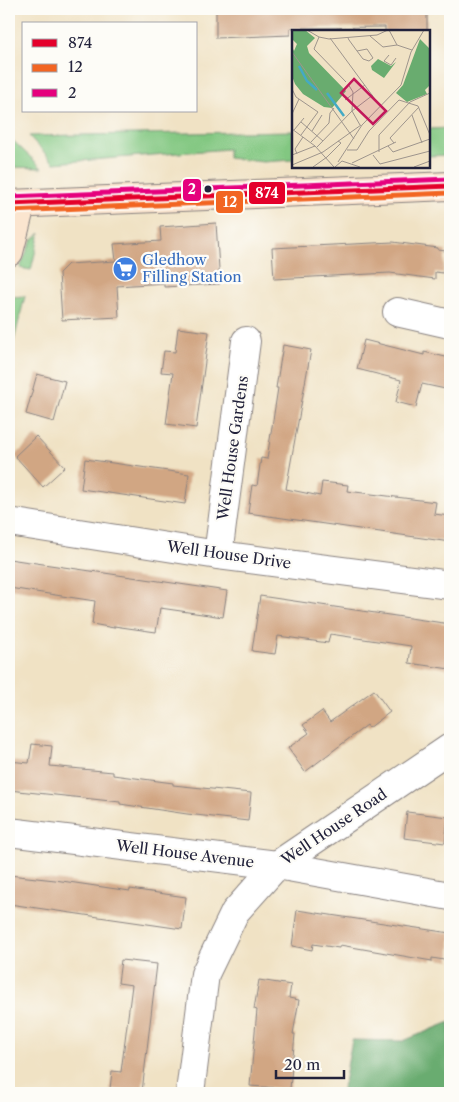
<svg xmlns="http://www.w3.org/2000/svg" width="459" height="1102" viewBox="0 0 459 1102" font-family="'Libre Caslon Text',serif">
	<rect width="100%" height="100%" fill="#fdfcf7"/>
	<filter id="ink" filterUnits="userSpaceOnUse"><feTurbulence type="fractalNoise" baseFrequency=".02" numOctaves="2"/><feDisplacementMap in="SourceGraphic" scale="10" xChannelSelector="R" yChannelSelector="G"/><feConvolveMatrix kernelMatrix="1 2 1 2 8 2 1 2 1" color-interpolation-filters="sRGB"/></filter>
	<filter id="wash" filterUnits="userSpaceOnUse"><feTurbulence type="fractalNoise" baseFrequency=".0096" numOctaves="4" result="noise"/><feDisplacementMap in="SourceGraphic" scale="20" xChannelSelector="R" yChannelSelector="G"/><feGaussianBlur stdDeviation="1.12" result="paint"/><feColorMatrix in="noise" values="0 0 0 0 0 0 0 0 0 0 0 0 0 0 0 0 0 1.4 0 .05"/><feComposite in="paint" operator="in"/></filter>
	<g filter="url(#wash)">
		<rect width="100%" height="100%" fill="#f0e2c4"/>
		<g fill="#82c781" stroke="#52745e">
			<polygon points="450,128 450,155 428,156 428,129"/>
			<polygon points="293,131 293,160 263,162 228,158 228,149 54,163 29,136"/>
			<polygon points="9,137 42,168 9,167"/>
			<polygon points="40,233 31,270 20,268 31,241"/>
			<polygon points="25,296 9,361 9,307 11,297"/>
		</g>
		<polygon fill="#69ac6f" stroke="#466755" points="450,1022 450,1093 342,1093 352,1040 403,1041"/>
		<g id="blocks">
			<g fill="#d1a683">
				<polygon points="216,9 427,9 427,31 385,31 385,27 290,28 290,35 216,38"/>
				<polygon points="216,223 220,284 164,287 164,283 117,286 119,317 62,320 59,273 68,264 116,261 114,244 161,241 160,227"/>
				<polygon points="393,242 438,248 438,250 446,251 443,273 435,272 435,279 390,273 274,279 272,248"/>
				<polygon points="178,328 209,332 196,428 166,424 173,373 161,372 164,351 175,352"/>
				<polygon points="364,340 424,355 424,352 450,358 450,390 422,384 416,407 396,402 401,380 357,369"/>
				<polygon points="283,345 311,350 286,489 320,496 322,482 348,485 347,491 436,502 434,514 450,516 450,542 248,513 252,485 257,486 261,458 267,459 278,388 276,388"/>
				<polygon points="37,374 65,381 54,422 26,414"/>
				<polygon points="36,436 65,467 43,487 15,456"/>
				<polygon points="85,459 189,474 185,504 81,489"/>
				<polygon points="9,559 227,591 223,617 160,608 156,632 114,626 114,628 92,624 95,601 9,588"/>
				<polygon points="260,596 450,624 450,669 409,663 411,646 330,634 328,643 278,636 275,654 252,651"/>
				<polygon points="374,690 390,712 369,728 367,725 305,772 288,748 309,733 303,725 322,711 330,722"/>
				<polygon points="32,744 52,746 50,766 113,772 113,775 173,783 173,785 251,793 248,821 187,814 120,804 120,802 9,790 9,761 29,763"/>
				<polygon points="407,812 448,817 445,843 404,838"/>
				<polygon points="9,875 55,880 130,891 130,889 186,897 182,929 9,904"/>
				<polygon points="297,910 450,933 450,961 432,958 432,961 340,945 339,948 313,944 312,950 292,946"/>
				<polygon points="121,960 157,964 142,1092 110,1089 112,1071 121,1072 132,985 118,983"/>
				<polygon points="259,980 291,985 289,998 299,1000 293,1034 295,1034 290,1089 250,1086 257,1010 254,1009"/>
			</g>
		</g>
	</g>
	<g filter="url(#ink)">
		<use href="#blocks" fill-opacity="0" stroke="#898280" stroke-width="1"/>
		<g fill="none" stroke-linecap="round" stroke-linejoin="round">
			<defs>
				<g id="street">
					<polyline points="397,312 450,324"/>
					<polyline points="9,522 218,555 450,585"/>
					<polyline points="218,555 246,341"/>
					<polyline points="9,832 277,865 450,896"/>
					<polyline points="190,1093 205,974 235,912 277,865 450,748"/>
				</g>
				<g id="secondary">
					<polyline points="9,204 450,186"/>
					<polyline points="9,252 21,205"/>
				</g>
			</defs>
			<use href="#street" stroke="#898280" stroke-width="30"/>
			<use href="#secondary" stroke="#898280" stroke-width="30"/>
			<use href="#street" stroke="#fff" stroke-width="28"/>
			<use href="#secondary" stroke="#fbe5cf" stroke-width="28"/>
			<defs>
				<polyline id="bus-1" points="9,204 450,186"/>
				<polyline id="bus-2" points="9,211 450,193"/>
				<polyline id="bus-3" points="9,197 450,179"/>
			</defs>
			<use href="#bus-1" stroke="#fdfcf7" stroke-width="9"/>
			<use href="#bus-2" stroke="#fdfcf7" stroke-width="9"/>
			<use href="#bus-3" stroke="#fdfcf7" stroke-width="9"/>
			<use href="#bus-1" stroke="#e4002b" stroke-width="5"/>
			<use href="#bus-2" stroke="#f26522" stroke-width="5"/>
			<use href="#bus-3" stroke="#e5007d" stroke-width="5"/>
		</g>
	</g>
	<defs>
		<symbol id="supermarket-disc" viewBox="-11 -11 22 22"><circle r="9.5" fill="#3f7fe0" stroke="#fdfcf7"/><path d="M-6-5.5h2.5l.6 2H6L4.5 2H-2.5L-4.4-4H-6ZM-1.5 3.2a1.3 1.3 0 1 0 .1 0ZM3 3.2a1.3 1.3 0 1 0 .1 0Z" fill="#fff"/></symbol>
	</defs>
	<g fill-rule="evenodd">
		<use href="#supermarket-disc" x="111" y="255" width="28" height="28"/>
	</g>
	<circle fill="#22223b" stroke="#fdfcf7" stroke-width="2" cx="208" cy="189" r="4.5"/>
	<g text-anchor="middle" stroke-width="4.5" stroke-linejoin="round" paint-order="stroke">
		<g font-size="15" fill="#366cbe" stroke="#fdfcf7" text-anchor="start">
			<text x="142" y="265">Gledhow<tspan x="142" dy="17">Filling Station</tspan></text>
		</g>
		<g font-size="15" fill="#22223b" stroke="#fdfcf7">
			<text transform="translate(233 448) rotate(-82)" y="5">Well House Gardens</text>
			<text transform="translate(229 555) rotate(8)" y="5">Well House Drive</text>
			<text transform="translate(334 827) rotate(-34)" y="5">Well House Road</text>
			<text transform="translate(185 854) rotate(7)" y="5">Well House Avenue</text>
		</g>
	</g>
	<g transform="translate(292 30)">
		<rect width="138" height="138" fill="#f0e2c4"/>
		<path d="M0,0H13L23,8L15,16L17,23L54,61L40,78L32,77L11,64L3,54L0,46V17L2,21L5,14L0,9ZM128,9L137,18V56L133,60L135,64L115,72L104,63L111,55ZM86,29L99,36L104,32L92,48L80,40L79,36Z" fill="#69ac6f"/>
		<path fill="none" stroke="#44aac4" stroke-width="2.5" d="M7,36L15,51L25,60M35,63L52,86"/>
		<path fill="none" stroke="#9e958d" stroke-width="1" d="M15,0L27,7L37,9L85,5L96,0M97,0L105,15L120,20M78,6L91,17L105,15M27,7L22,19L54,52M38,8L88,76M56,8L57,10L65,21L71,29L77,31L81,28L75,19L65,21M0,22L62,109M97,25L92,31L99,35L104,28M56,54L61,62L60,81L68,95M0,59L4,67L26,82L9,105M53,70L73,55M0,84L7,69M120,85L130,113M9,92L31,111M0,99L23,116L42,137M2,100L12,88M20,101L30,85M19,112L37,93L38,83L42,78M102,113L98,108L127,77M96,116L101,122L138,109M25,117L60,81L81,65M55,120H65L77,101L107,70L126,76L138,105M87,122V105L118,72L138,63M5,124L3,119L11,107M0,125L23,116M81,125L88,134L138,121M35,127L49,113L46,111M46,132L70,95L109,55L119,22L132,0M60,133L104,112M0,135L31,122L69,95M21,137L35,127M43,137L50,131L68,137M122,137L138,131"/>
		<path fill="#c2185b" fill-opacity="0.15" stroke="#c2185b" stroke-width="2.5" d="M62,49L94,81L81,94L49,63Z"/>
		<rect width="138" height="138" fill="none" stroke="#22223b" stroke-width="2.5"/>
	</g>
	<g stroke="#fdfcf7" stroke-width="2">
		<rect x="182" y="178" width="20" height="24" rx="5" fill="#e5007d"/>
		<rect x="248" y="181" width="38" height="24" rx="5" fill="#e4002b"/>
		<rect x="215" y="190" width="29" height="24" rx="5" fill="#f26522"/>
	</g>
	<g font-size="14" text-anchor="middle" font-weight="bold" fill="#fff">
		<text x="192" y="194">2</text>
		<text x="267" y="198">874</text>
		<text x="230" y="207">12</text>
	</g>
	<rect width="459" height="1102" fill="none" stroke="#fdfcf7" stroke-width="30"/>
	<rect x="22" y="22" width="175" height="90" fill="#fdfcf7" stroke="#a5a5ac"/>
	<rect x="32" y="39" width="25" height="8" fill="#e4002b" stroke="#a5a5ac"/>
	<text x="68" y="48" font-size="15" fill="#22223b">874</text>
	<rect x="32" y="64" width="25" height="8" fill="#f26522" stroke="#a5a5ac"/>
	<text x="68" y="72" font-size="15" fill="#22223b">12</text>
	<rect x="32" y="89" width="25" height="8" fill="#e5007d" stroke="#a5a5ac"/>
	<text x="68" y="98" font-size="15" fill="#22223b">2</text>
	<path d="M276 1070v8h68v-8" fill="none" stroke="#22223b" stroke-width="2.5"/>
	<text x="284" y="1070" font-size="15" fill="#22223b" stroke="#fdfcf7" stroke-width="4" paint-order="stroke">20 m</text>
</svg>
